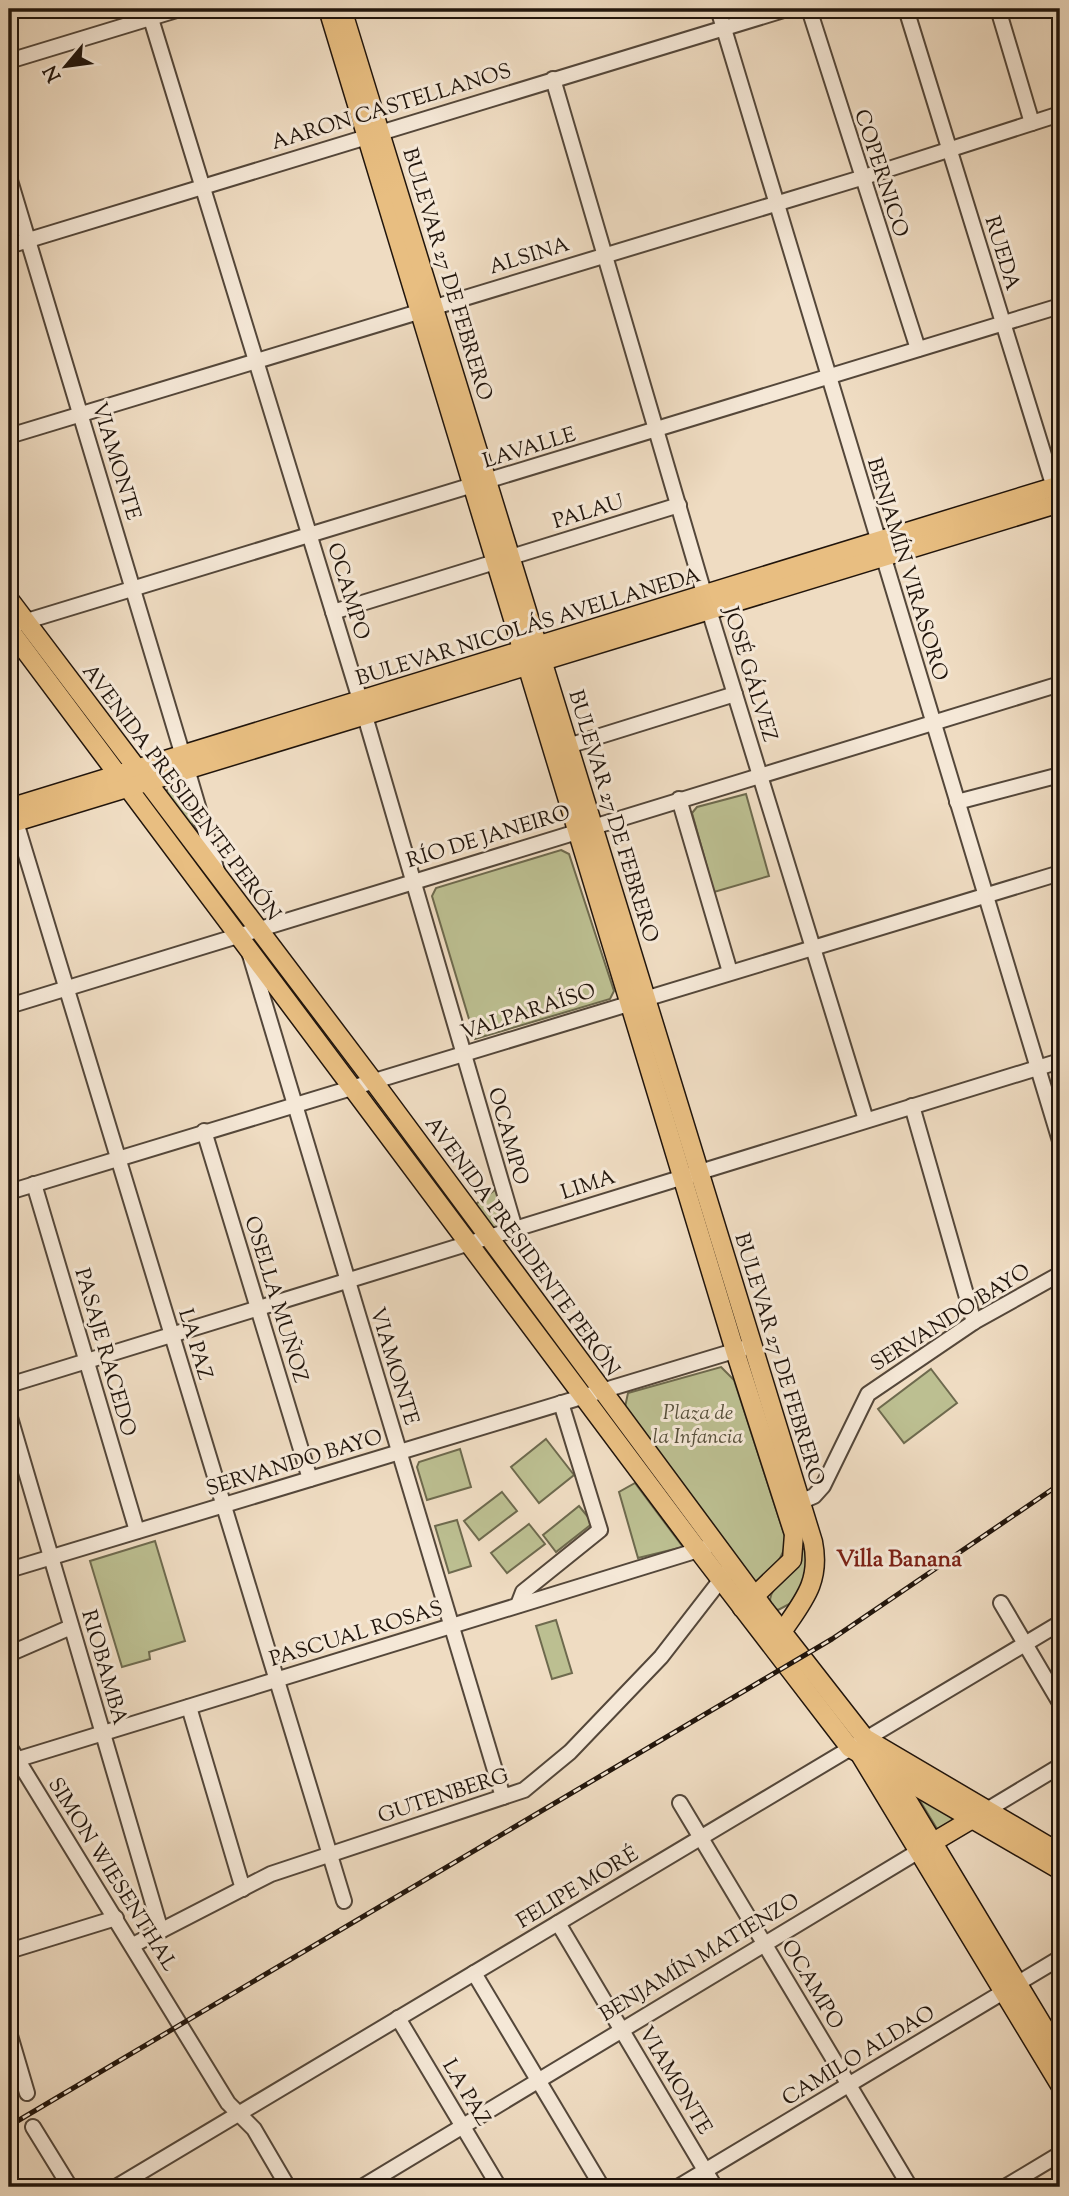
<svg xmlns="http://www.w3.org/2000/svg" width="1069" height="2196" viewBox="0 0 1069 2196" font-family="'Sorts Mill Goudy',serif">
	<rect width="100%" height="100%" fill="#efdcc2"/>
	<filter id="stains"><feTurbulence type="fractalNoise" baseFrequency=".00286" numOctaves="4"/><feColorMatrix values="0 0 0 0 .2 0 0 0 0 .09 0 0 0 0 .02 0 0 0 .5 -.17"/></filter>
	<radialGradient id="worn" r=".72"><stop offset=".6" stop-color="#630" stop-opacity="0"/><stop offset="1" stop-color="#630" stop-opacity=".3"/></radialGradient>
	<g fill="#bcbf91" stroke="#6e6a4e" stroke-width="2">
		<polygon points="174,785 183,788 197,837 167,796 166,791"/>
		<polygon points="746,794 769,876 714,892 692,813 697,807"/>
		<polygon points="561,850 569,854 614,991 610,999 475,1039 432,896 436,888"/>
		<polygon points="499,1187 508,1222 503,1228 494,1230 472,1207"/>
		<path d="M721,1367L734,1380L786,1540C783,1561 772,1570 756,1584L625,1407L628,1393Z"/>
		<polygon points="931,1369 957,1403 904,1443 878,1409"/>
		<polygon points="546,1439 574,1475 539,1503 511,1467"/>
		<polygon points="460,1449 471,1487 427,1500 417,1467 419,1462"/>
		<polygon points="635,1483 683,1547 638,1558 619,1492"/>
		<polygon points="502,1492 517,1511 479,1540 464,1521"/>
		<polygon points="579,1506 593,1523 556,1552 543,1535"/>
		<polygon points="457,1520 471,1566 449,1573 435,1526"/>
		<polygon points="529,1524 545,1544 507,1573 491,1553"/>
		<polygon points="155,1541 185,1641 149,1652 150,1659 122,1667 90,1561"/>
		<path d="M802,1549H811L812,1562L797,1600L778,1610L771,1606C764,1584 800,1577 802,1549Z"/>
		<polygon points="556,1620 572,1673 552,1679 536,1626"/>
		<polygon points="917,1796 962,1821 939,1832"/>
	</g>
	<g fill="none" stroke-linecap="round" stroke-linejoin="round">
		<defs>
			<g id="minor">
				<polyline points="148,9 365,716 515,1229"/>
				<polyline points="718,9 1060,1141"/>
				<polyline points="809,9 918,349"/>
				<polyline points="906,9 1056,494"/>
				<polyline points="998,9 1032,123"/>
				<polyline points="9,61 180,9"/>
				<polyline points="553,79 709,610 866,1120"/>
				<polyline points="9,177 183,756"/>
				<polyline points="9,246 787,9"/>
				<polyline points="9,436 861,178 1060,114"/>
				<polyline points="511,557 679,505"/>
				<polyline points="333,612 495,562"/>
				<polyline points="17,624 1060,306"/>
				<polyline points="568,746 735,694"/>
				<polyline points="187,769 217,871"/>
				<polyline points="9,799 344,1901"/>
				<polyline points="679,799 730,972"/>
				<polyline points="957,802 1060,775"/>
				<polyline points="250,955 503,1797"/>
				<polyline points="9,1006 1060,684"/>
				<polyline points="912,1106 974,1322"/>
				<polyline points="204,1131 310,1479"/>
				<polyline points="34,1184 137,1531"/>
				<path d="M9,1192C359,1083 710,979 1060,873"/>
				<polyline points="9,1385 1060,1061"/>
				<polyline points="9,1414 161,1931"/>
				<polyline points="800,1502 814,1496 823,1486 868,1394 974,1322 1060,1274"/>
				<polyline points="9,1570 744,1348"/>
				<polyline points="1001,1603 1060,1703"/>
				<polyline points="518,1605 523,1592 600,1530 561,1403"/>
				<polyline points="9,1654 71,1627"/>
				<polyline points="189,1707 243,1889"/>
				<polyline points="9,1746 228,2103 254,2129 288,2187"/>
				<polyline points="9,1762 705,1548"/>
				<polyline points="680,1803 910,2187"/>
				<polyline points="987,1810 1060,1766"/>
				<polyline points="558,1923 715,2187"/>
				<polyline points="133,1945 271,1874 524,1790 570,1752 661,1657 726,1573"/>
				<polyline points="9,1951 116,1918"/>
				<polyline points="474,1973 602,2187"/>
				<polyline points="398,2018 499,2187"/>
				<polyline points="9,2032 27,2093"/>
				<polyline points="33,2127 70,2187"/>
				<polyline points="116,2187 1060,1623"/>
				<polyline points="362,2187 919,1851"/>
				<polyline points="678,2187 1060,1958"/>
				<polyline points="1005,2187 1060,2154"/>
			</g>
			<g id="major">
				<polyline points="328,9 735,1351 794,1534 792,1560 742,1608"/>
				<path d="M342,9L813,1542C821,1582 803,1601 782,1632"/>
				<polyline points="9,599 374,1082 765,1610 865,1738 1060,1853"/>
				<polyline points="9,629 698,1550 850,1748 1060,1870"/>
				<polyline points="9,808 1060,485"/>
				<polyline points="9,824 1060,503"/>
				<polyline points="861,1756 1060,2085"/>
				<polyline points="891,1773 1060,2054"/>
				<polyline points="925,1847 979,1815"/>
			</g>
		</defs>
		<use href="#minor" stroke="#54473a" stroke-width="18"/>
		<use href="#major" stroke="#21150c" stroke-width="21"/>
		<use href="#minor" stroke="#f5e8d7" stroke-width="14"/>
		<use href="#major" stroke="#e8be81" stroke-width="18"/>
		<defs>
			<polyline id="rail" points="9,2126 832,1639 1060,1484"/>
		</defs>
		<use href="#rail" stroke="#21150c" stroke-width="5"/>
		<use href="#rail" stroke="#f5e8d7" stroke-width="2.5" stroke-dasharray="8" stroke-linecap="butt"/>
	</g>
	<g text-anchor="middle" stroke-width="6" stroke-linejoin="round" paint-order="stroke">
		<g font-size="21" fill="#21150c" stroke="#f5e8d7">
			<text transform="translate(391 106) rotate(-17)" y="7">AARON CASTELLANOS</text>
			<text transform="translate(882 173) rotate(72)" y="7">COPERNICO</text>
			<text transform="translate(1003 253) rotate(73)" y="7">RUEDA</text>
			<text transform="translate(529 255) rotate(-17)" y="7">ALSINA</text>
			<text transform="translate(448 274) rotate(73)" y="7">BULEVAR 27 DE FEBRERO</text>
			<text transform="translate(529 447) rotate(-17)" y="7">LAVALLE</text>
			<text transform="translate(117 461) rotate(73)" y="7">VIAMONTE</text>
			<text transform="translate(588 511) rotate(-17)" y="7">PALAU</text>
			<text transform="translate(908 569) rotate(73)" y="7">BENJAMÍN VIRASORO</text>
			<text transform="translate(349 591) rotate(73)" y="7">OCAMPO</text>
			<text transform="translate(528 626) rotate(-17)" y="7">BULEVAR NICOLÁS AVELLANEDA</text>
			<text transform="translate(751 674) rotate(73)" y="7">JOSÉ GÁLVEZ</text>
			<text transform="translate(182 792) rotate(53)" y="7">AVENIDA PRESIDENTE PERÓN</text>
			<text transform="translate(614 816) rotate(73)" y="7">BULEVAR 27 DE FEBRERO</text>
			<text transform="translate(488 836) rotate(-17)" y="7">RÍO DE JANEIRO</text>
			<text transform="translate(528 1011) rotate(-18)" y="7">VALPARAÍSO</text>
			<text transform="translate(509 1136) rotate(74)" y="7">OCAMPO</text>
			<text transform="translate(588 1184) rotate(-18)" y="7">LIMA</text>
			<text transform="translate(523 1246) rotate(54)" y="7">AVENIDA PRESIDENTE PERÓN</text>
			<text transform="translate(277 1299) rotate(73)" y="7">OSELLA MUÑOZ</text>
			<text transform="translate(950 1317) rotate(-32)" y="7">SERVANDO BAYO</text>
			<text transform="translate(196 1344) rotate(73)" y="7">LA PAZ</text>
			<text transform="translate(106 1352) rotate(74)" y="7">PASAJE RACEDO</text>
			<text transform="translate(780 1359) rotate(73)" y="7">BULEVAR 27 DE FEBRERO</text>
			<text transform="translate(395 1366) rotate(73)" y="7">VIAMONTE</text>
			<text transform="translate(294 1462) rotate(-17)" y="7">SERVANDO BAYO</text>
			<text transform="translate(356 1633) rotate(-17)" y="7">PASCUAL ROSAS</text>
			<text transform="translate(105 1667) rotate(74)" y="7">RIOBAMBA</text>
			<text transform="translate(443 1795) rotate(-18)" y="7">GUTENBERG</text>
			<text transform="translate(113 1874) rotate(58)" y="7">SIMON WIESENTHAL</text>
			<text transform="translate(577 1887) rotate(-31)" y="7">FELIPE MORÉ</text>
			<text transform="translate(699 1957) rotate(-31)" y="7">BENJAMÍN MATIENZO</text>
			<text transform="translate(813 1984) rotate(59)" y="7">OCAMPO</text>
			<text transform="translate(858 2055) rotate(-31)" y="7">CAMILO ALDAO</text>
			<text transform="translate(676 2080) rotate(59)" y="7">VIAMONTE</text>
			<text transform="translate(467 2092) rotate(59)" y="7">LA PAZ</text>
		</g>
		<g font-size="21" font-style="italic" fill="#57503b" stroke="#f5e8d7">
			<text x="698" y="1419">Plaza de<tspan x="698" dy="24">la Infancia</tspan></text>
		</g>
		<g font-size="23" font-weight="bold" fill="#7a1f14" stroke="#f5e8d7">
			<text x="899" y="1566">Villa Banana</text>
		</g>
	</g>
	<rect width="1069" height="2196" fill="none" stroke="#efdcc2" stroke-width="35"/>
	<rect x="10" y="10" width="1048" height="2175" fill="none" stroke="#21150c" stroke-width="3.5"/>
	<rect x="18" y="18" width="1034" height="2161" fill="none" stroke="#21150c" stroke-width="2"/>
	<g transform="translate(66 66) rotate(241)" stroke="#f5e8d7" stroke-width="5" paint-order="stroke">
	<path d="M0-5L12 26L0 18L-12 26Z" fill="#21150c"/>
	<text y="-10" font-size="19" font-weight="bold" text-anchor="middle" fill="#21150c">N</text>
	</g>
	<rect width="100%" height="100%" filter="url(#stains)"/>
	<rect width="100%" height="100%" fill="url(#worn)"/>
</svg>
